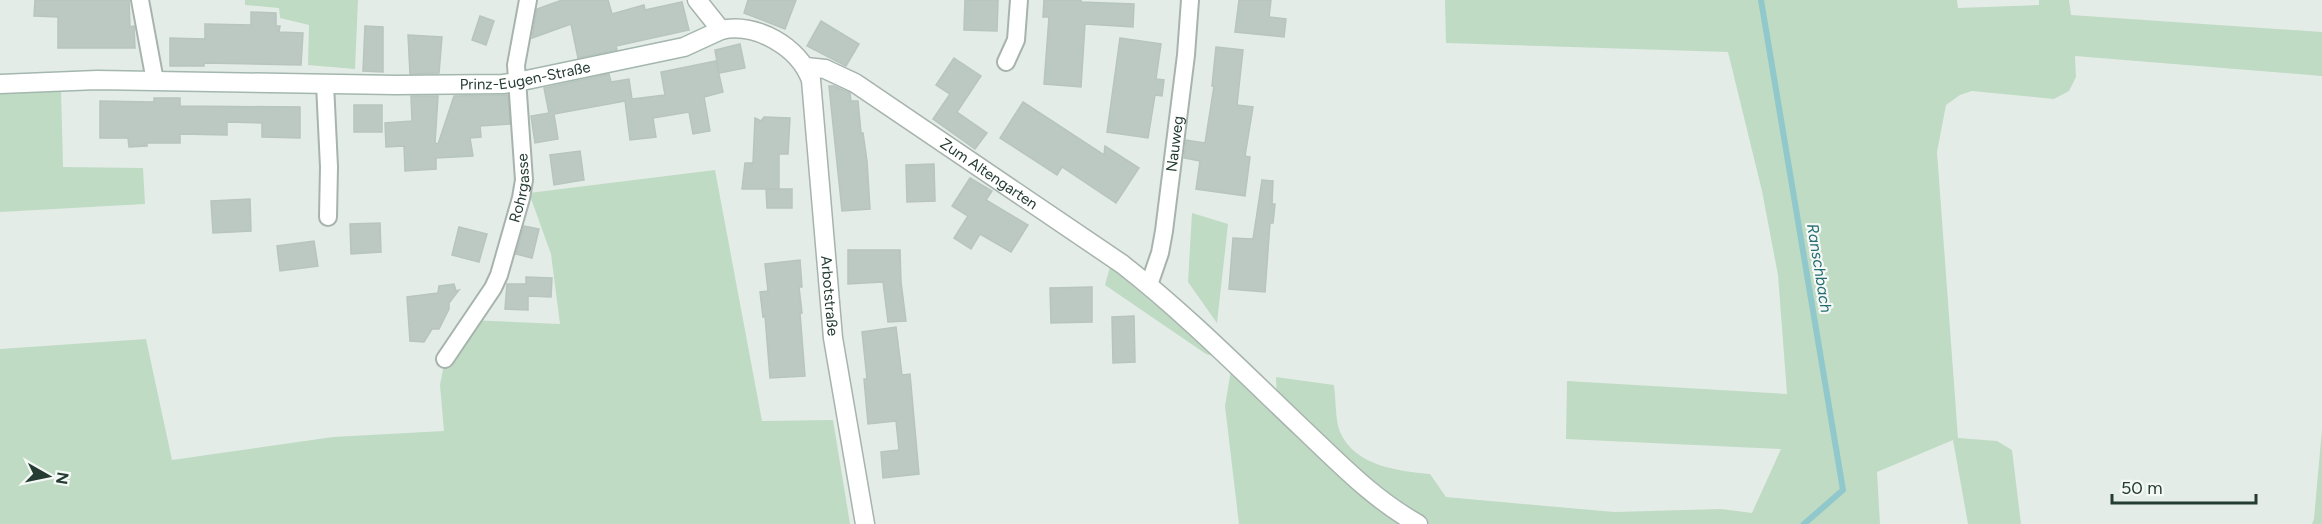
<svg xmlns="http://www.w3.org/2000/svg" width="2322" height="524" viewBox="0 0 2322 524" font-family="Figtree,sans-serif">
	<rect width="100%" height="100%" fill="#e4ece7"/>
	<g fill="#bfdbc4">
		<polygon points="245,0 358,0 355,69 308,65 309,25 280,18 279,8 245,5"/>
		<path d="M1445,0H1957L1958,8L2039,5V0H2069L2071,15L2322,32V76L2075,56L2076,77L2069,91L2054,99L1972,91L1960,95L1946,105L1937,152L1958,438L1997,441L2012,450L2021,524H1968L1953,440L1877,472L1880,524H1239L1225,406L1231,370L1277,404L1276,377L1334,385C1336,399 1335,419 1340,432C1355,466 1398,471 1430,474L1446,497L1614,512L1721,509L1752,513L1781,449L1566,439L1567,381L1787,394L1778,275L1762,191L1728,52L1446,43Z"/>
		<polygon points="61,89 63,167 143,168 145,204 0,212 0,93"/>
		<polygon points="715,170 762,421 833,420 850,524 0,524 0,349 146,339 172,460 333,437 444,431 440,385 445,359 471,320 560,324 551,254 529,193"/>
		<polygon points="1192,213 1228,224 1217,323 1188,282"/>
		<polygon points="1110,267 1217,357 1206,354 1105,285"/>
		<polygon points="2322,429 2322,524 2312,524 2314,519"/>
	</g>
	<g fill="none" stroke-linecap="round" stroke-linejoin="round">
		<polyline stroke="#91c8cb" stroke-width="6" points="1761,0 1843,490 1804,524"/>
	</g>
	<g fill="#bcc9c3" stroke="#b7c5be" stroke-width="1.5">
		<polygon points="35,0 129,0 130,27 134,26 135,48 58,48 58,17 34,16"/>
		<polygon points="562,0 608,0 612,14 644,5 645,10 682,2 689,30 616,46 617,50 578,58 571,24 532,38 537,9"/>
		<polygon points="748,0 796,0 785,29 744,13"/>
		<polygon points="965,0 998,0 997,31 964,30"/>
		<polygon points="1044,0 1081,0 1081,2 1134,4 1133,27 1085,24 1081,87 1044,84 1049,17 1043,17"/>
		<polygon points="1239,0 1271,0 1269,17 1286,19 1284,37 1235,32"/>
		<polygon points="251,12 276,13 276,26 280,26 279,32 303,33 301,65 204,63 204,66 170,66 170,38 205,39 205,24 251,25"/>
		<polygon points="480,16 494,21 486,45 472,40"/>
		<polygon points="821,21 859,44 846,66 807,46"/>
		<polygon points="365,26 383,27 383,72 363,71"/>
		<polygon points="408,35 442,37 439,73 410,74"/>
		<polygon points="1120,38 1161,44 1156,79 1164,80 1162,96 1155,95 1148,138 1107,132"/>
		<polygon points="740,44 745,68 719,73 715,50"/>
		<polygon points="1216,47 1243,50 1237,105 1253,107 1245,156 1250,157 1245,196 1196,189 1200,161 1184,158 1186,140 1205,143 1214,86 1212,86"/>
		<polygon points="954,58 981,76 957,112 987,133 975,149 933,119 950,94 936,85"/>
		<polygon points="716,61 723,92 704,97 710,131 693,134 689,112 653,118 656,137 630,140 625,101 554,114 558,139 535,143 531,116 549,113 544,88 609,74 611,82 629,79 632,99 665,95 661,72"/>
		<polygon points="829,86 834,86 850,93 851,101 858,101 861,133 863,133 867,161 870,209 842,211"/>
		<polygon points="508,95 510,124 480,126 481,137 470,138 473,156 436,158 436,169 405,171 404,146 386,147 385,123 412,121 411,96 438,96 435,143 438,144 454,96"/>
		<polygon points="154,98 180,98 180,106 300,107 300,138 262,137 262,123 227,122 227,135 180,134 180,143 147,143 147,146 129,147 128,138 100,138 100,101 154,102"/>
		<polygon points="1023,102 1104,155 1105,146 1139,168 1116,203 1062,167 1057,175 1000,138"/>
		<rect x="354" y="105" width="28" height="27"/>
		<polygon points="764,117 790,118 788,154 779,154 779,189 742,189 745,163 753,163 755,118 761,121"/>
		<polygon points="580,151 584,180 554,185 550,155"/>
		<polygon points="934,164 935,201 907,202 906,165"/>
		<polygon points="970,178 992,191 986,200 1028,225 1011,252 980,234 971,249 954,238 968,216 952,206"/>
		<polygon points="1262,180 1273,181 1272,204 1275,204 1273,223 1270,223 1265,292 1229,289 1233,238 1253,239"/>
		<polygon points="766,189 792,189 792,208 767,208"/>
		<polygon points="250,199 251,231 213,233 211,201"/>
		<polygon points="380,223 381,252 351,254 350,224"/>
		<polygon points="524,226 539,229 532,258 516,254"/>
		<polygon points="459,227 487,234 479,262 452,255"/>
		<polygon points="314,241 318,266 280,271 277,246"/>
		<polygon points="848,250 900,250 901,282 906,321 888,322 883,282 848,284"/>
		<polygon points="800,260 802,287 799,287 802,313 800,313 805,376 770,378 765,316 763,317 760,292 768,291 765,264"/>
		<polygon points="526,277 552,278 551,297 528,296 528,310 505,309 507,284 526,284"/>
		<polygon points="454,284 456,291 459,290 449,303 449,309 439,329 432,329 424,342 410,341 407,297 438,293 439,286"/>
		<polygon points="1092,287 1092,322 1051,323 1050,288"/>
		<polygon points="1134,316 1135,362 1113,363 1112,317"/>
		<polygon points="896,327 902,375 910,374 919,474 883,478 881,452 899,450 896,421 868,424 864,379 867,379 862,332"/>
	</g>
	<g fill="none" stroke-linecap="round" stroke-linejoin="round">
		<defs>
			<g id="minor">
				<polyline points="140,0 155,81"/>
				<polyline points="1006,62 1016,40 1019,0"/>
				<polyline points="325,84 329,167 328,217"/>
				<path id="s1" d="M1149,285L1160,253L1164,231L1186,55L1190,0"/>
				<path id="s2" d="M445,359L493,288L499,275L521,198L524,180L516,65L528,0"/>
			</g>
			<g id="tertiary">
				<path id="s3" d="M697,0L721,30C756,22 799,47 811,80L833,338L865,524"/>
				<path id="s4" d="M806,67L825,69L855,83L1122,264C1186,314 1243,372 1302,428C1339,463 1373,499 1418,524"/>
			</g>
			<g id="secondary">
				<path id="s5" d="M0,84L97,80L396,85L503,84L517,82L684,47L721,30"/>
			</g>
		</defs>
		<use href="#minor" stroke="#a7b4ad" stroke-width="20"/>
		<use href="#tertiary" stroke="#a7b4ad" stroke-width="21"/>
		<use href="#secondary" stroke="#a3b7ae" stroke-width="21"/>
		<use href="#minor" stroke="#fff" stroke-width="16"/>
		<use href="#tertiary" stroke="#fff" stroke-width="18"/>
		<use href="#secondary" stroke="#fff" stroke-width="18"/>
	</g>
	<g text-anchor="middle" stroke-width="4.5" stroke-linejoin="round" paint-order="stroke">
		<g font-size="15" fill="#253c33" stroke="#f4f9f6">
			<text dy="5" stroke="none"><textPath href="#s5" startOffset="526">Prinz-Eugen-Straße</textPath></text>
			<text dy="5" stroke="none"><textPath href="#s1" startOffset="144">Nauweg</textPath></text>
			<text dy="5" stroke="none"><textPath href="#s4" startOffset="214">Zum Altengarten</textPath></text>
			<text dy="5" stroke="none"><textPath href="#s2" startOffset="190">Rohrgasse</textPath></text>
			<text dy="5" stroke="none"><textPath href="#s3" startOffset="366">Arbotstraße</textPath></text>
		</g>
		<g font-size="16" font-style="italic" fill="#256d72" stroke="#f4f9f6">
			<text transform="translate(1820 268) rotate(81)" y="6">Ranschbach</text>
		</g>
	</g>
	<g transform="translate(48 476) rotate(99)" stroke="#f4f9f6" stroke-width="4.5" paint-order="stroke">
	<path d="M0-4.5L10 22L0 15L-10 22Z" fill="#253c33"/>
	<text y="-9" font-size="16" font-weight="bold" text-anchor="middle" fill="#253c33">N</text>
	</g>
	<path d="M2112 494v9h144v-9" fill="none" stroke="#253c33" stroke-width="3"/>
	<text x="2121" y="494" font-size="18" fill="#253c33" stroke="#f4f9f6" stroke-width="4.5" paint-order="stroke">50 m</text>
</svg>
